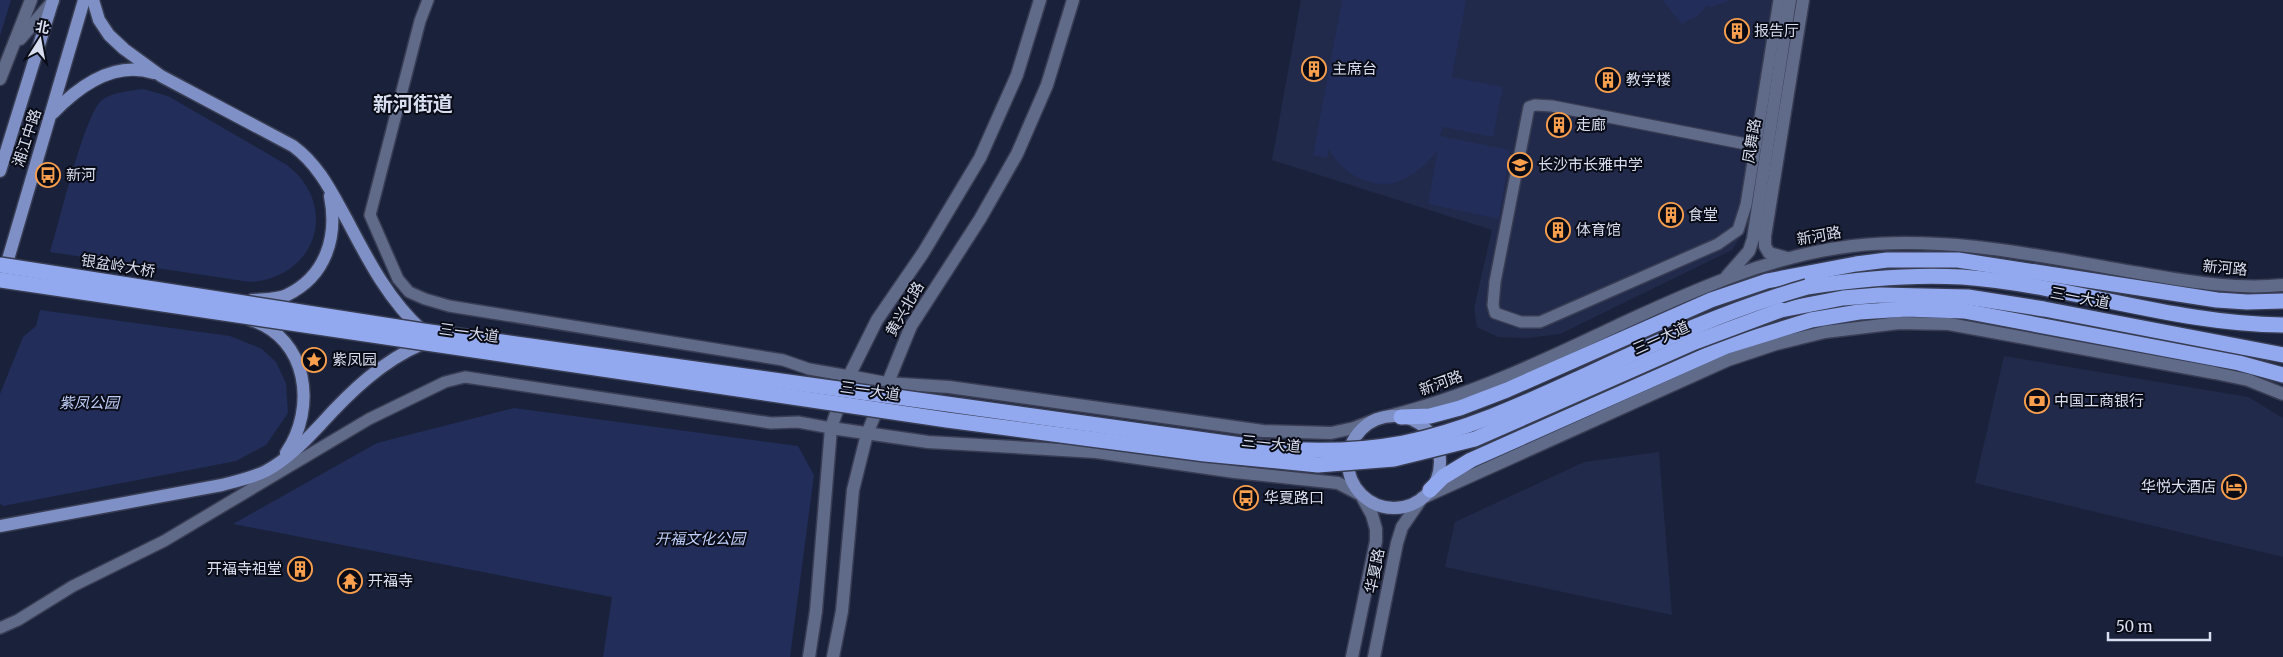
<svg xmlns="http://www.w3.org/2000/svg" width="2283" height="657" viewBox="0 0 2283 657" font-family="Merriweather,'Noto Sans SC',serif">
	<rect width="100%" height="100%" fill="#1a223b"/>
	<g fill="#212a4a">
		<polygon points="1301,0 1780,0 1745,230 1732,250 1560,334 1528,338 1498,337 1477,327 1474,308 1492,230 1272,160"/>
		<polygon points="2004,356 2248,397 2283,418 2283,557 1975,483"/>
		<polygon points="1659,452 1672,615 1445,567 1455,522 1584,462"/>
	</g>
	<g fill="#222d59">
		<polygon points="0,0 11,0 0,36"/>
		<path d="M1342,0H1466L1452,77L1503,87L1493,137L1443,127L1440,136L1510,150L1499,219L1428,204L1438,148L1437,152C1425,165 1411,179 1393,183C1367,188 1340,171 1329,149L1327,158L1313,155Z"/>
		<polygon points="1662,0 1731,0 1712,7 1707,6 1697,16 1682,24"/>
		<path d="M143,89L168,96L287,165C340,206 316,278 250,282L50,252C59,224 83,120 100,102C110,92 130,91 143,89Z"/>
		<polygon points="40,310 230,336 262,349 276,362 286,383 288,413 266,445 236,461 3,506 0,503 0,394 23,337 36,326"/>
		<polygon points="514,408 798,446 814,475 790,657 603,657 612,597 233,524 377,443"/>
	</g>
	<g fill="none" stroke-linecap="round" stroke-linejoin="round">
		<defs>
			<g id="street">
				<polyline points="428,0 420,21 370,215 398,279 409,292 425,299 449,306 783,360 809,369 849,376"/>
				<polyline points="1756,146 1552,106 1535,105 1529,107 1495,282 1493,305 1495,313 1521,322 1540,322 1718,244 1738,230 1746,205 1779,0"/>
				<polyline points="0,628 18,620 73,586 164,541 369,419 445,382 465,377 771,423 798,422 831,428"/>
			</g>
			<g id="secondary">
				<polyline points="20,39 53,1"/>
				<polyline points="0,79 31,0"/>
				<polyline points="1787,258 1769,253 1765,246 1765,236 1803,0"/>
				<polyline points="1727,276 1749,251 1753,239 1790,0"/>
				<polyline points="849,376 886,383 949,387 1263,431 1331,433 1354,428 1377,419"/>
				<path d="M1389,416C1470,396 1547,359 1623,323C1697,289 1770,256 1852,246C1949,235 2044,257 2139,273C2187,281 2235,290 2283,285"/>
				<polyline points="831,428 928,442 1096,452 1235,472 1338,483 1361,495 1372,515 1376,529 1376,541 1352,657"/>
				<polyline points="809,657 816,611 831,428 849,376 877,320 923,253 980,158 1017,75 1040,0"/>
				<polyline points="833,657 842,611 853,490 867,434 911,326 980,219 1017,154 1047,85 1073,0"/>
				<polyline points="1374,657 1397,543 1402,527 1422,498 1728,360 1776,344 1825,332 1899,323 1949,324 2215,373 2248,380 2283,394"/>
			</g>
			<g id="primary">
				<path d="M93,0L99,20L109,35L124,49L161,76L293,146C319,165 332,193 347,220C368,260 389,301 423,331"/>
				<path d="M53,113C79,86 114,60 154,73"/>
				<polyline points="0,171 53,0"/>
				<polyline points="4,273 84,0"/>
				<path d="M252,300C263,299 276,300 287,295C326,276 338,237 330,196"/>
				<path d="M251,320C308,338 317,408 286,453"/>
				<circle cx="1394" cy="462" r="46"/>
				<path d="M0,526L222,485C237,481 252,478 266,471C288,459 304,442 321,424C350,392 382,361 422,344"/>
			</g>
			<g id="highway">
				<path d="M1807,287C1858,279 1910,274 1962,277C2070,285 2174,324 2283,325"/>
				<polyline points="1781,310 1843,298 1880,295 1968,297 2044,309 2283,355"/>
				<polyline points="1401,417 1430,416 1460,408 1507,390 1711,300 1767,281 1856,264 1887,260 1958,260 2217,300 2247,302 2283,301"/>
				<polyline points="1430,490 1443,477 1471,460 1727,346 1811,320 1859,312 1906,309 1964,311 2239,363 2283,375"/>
			</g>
		</defs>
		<use href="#street" stroke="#383d53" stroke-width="14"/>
		<use href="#secondary" stroke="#383d53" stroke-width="15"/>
		<use href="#primary" stroke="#383d53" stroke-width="15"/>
		<use href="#highway" stroke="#383d53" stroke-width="18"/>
		<use href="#street" stroke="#606a89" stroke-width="11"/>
		<use href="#secondary" stroke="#606a89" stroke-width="12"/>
		<use href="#primary" stroke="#7f90c6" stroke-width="12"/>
		<use href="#highway" stroke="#93a9ef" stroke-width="15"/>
		<defs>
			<g id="highway-bridge">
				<path d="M0,265L423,331L1241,445C1295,452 1349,453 1403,443C1468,430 1527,402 1586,375C1659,341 1730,309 1807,287"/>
				<polyline points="0,280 947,420 1205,454 1318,465 1394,459 1475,439 1695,342 1781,310"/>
			</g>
		</defs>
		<use href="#highway-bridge" stroke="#383d53" stroke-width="18" stroke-linecap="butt"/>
		<use href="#highway-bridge" stroke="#93a9ef" stroke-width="15"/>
	</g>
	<defs>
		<symbol id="building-ring" viewBox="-11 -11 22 22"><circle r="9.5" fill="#090c17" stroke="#f99f4d" stroke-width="1.5"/><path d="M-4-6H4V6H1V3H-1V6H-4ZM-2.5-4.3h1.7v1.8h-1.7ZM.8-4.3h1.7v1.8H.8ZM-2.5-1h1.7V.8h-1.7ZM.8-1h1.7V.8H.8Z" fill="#f99f4d"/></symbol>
		<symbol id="school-ring" viewBox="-11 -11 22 22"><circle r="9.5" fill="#090c17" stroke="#f99f4d" stroke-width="1.5"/><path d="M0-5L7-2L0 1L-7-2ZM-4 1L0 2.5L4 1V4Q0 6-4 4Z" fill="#f99f4d"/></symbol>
		<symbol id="bus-ring" viewBox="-11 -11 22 22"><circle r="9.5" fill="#090c17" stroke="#f99f4d" stroke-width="1.5"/><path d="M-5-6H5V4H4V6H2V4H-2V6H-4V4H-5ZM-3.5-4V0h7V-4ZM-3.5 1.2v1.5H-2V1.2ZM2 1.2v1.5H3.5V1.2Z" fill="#f99f4d"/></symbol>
		<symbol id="sight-ring" viewBox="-11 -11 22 22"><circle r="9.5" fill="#090c17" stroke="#f99f4d" stroke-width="1.5"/><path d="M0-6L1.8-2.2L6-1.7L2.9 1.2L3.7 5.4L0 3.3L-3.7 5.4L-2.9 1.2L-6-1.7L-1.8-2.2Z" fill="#f99f4d"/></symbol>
		<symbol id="bank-ring" viewBox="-11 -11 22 22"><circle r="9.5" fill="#090c17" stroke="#f99f4d" stroke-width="1.5"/><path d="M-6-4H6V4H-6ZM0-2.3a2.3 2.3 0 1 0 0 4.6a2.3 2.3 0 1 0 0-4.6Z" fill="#f99f4d"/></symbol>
		<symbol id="hotel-ring" viewBox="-11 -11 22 22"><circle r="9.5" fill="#090c17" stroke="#f99f4d" stroke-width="1.5"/><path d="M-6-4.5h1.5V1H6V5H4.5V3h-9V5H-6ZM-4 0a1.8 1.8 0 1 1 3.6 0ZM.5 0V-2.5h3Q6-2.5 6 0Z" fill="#f99f4d"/></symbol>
		<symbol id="temple-ring" viewBox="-11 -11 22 22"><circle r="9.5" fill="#090c17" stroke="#f99f4d" stroke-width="1.5"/><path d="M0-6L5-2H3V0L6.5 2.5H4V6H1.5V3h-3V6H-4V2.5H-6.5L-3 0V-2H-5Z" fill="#f99f4d"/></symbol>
	</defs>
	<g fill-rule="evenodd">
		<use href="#building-ring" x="1723" y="17" width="28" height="28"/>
		<use href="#building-ring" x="1300" y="55" width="28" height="28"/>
		<use href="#building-ring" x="1594" y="66" width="28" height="28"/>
		<use href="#building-ring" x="1545" y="111" width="28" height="28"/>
		<use href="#school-ring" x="1506" y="151" width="28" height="28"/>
		<use href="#bus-ring" x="34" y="161" width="28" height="28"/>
		<use href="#building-ring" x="1657" y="201" width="28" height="28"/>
		<use href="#building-ring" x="1544" y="216" width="28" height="28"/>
		<use href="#sight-ring" x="300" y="346" width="28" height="28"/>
		<use href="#bank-ring" x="2023" y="387" width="28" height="28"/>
		<use href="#hotel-ring" x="2220" y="473" width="28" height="28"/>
		<use href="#bus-ring" x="1232" y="484" width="28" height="28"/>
		<use href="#building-ring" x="286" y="555" width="28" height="28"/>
		<use href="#temple-ring" x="336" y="567" width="28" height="28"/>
	</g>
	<g text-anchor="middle" stroke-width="4" stroke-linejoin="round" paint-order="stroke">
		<g font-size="15" fill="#d8deef" stroke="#090c17" text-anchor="start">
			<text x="1754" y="36">报告厅</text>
			<text x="1332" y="74">主席台</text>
			<text x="1626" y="85">教学楼</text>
			<text x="1576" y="130">走廊</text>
			<text x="1538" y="170">长沙市长雅中学</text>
			<text x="66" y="180">新河</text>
			<text x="1688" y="220">食堂</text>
			<text x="1576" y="235">体育馆</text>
			<text x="332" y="365">紫凤园</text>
			<text x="2054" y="406">中国工商银行</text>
			<text x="2216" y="492" text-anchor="end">华悦大酒店</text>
			<text x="1264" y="503">华夏路口</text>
			<text x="282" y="574" text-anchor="end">开福寺祖堂</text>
			<text x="368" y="586">开福寺</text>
		</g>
		<g font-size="15" fill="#d8deef" stroke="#090c17">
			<text transform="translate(27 138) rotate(-72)" y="5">湘江中路</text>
			<text transform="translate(1752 141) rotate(-81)" y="5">凤舞路</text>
			<text transform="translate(1819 236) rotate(-10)" y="5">新河路</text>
			<text transform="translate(118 266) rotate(9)" y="5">银盆岭大桥</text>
			<text transform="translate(2225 268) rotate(5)" y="5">新河路</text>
			<text transform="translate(2080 298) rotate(11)" y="5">三一大道</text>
			<text transform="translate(905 309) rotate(-60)" y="5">黄兴北路</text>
			<text transform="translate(469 333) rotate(8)" y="5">三一大道</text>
			<text transform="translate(1661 338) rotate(-24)" y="5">三一大道</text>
			<text transform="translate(1441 383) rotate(-20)" y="5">新河路</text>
			<text transform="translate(870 391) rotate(8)" y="5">三一大道</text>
			<text transform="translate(1271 444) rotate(6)" y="5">三一大道</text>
			<text transform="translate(1375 571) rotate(-79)" y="5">华夏路</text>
		</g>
		<g font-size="15" font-style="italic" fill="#c0cffa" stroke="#090c17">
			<text x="89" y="408">紫凤公园</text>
			<text x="700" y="544">开福文化公园</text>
		</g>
		<g font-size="20" font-weight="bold" fill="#d8deef" stroke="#090c17">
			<text x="413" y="111">新河街道</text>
		</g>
	</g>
	<g transform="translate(40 40) rotate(11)" stroke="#090c17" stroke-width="4" paint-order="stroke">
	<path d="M0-4L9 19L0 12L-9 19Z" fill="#d8deef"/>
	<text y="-8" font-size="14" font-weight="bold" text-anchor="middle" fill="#d8deef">北</text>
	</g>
	<path d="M2108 632v8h102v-8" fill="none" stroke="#d8deef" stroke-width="2.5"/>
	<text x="2116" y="632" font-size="15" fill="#d8deef" stroke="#090c17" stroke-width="4" paint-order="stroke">50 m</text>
</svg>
